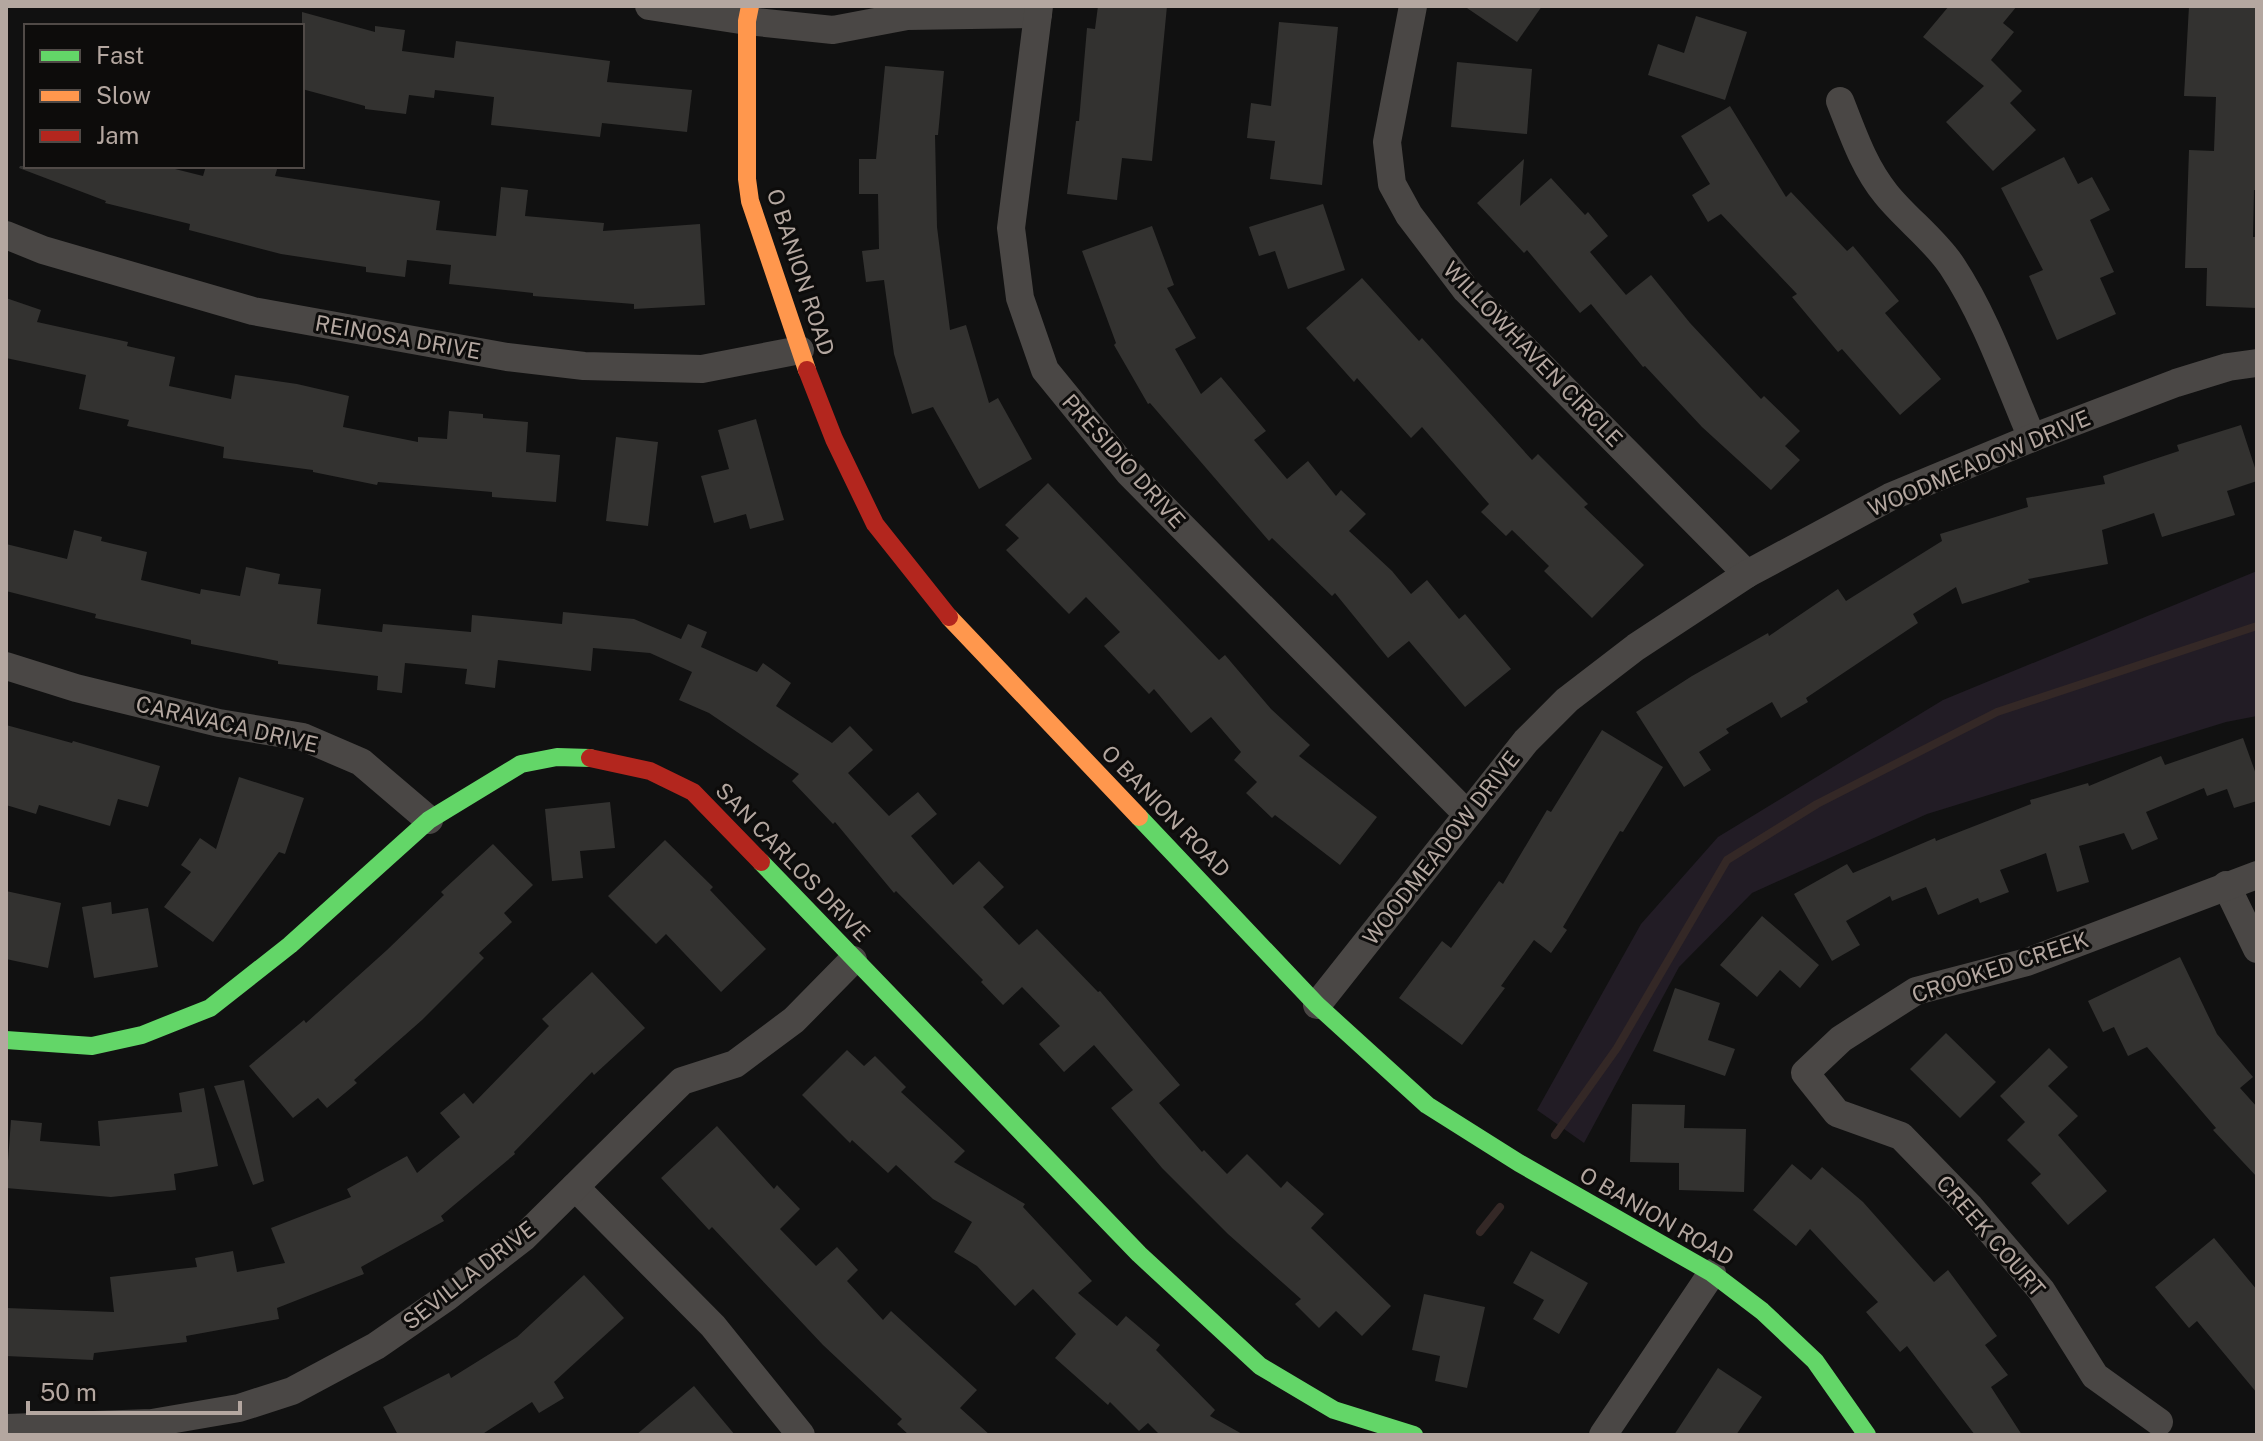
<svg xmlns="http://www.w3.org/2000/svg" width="2263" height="1441" viewBox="0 0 2263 1441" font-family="'Public Sans',sans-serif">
	<rect width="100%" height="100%" fill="#111"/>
	<polygon fill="#221c25" points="2257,571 2257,716 2226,722 1927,814 1752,893 1679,967 1584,1143 1537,1110 1641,924 1718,837 1943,700"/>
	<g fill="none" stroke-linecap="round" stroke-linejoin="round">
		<g stroke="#342826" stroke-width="8">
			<polyline points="1555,1135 1617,1048 1727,860 1817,804 1997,712 2257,626"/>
			<polyline points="1480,1232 1500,1207"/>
		</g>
	</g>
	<g fill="#333230">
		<polygon points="1098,6 1167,6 1152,161 1122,158 1117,200 1067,194 1076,121 1079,121 1087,28 1095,29"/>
		<polygon points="1464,6 1542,6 1517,42"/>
		<polygon points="1949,6 2017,6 2003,23 2014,32 1991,60 2022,91 2010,103 2036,130 1993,171 1946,122 1984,86 1923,37"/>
		<polygon points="2189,6 2256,6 2257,190 2254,190 2253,237 2257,237 2257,308 2206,306 2207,268 2185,268 2189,150 2214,151 2216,97 2184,96"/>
		<polygon points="302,12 375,32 375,26 405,30 402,51 454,58 456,41 610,61 607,82 692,90 687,132 602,123 600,137 491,125 494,97 435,90 434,98 409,95 406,114 365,109 365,106 302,89"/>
		<polygon points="1696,16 1747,32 1725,100 1648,75 1658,44 1684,53"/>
		<polygon points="1279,22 1338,27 1322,185 1270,179 1275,141 1247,138 1251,103 1271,106"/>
		<polygon points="1457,62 1532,69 1527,134 1451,127"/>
		<polygon points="885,66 944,71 938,135 935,135 937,227 950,330 966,325 989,403 998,398 1032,459 979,489 933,407 912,414 894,354 884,280 866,282 862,251 879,249 878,194 859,194 859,159 876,159"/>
		<polygon points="1730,106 1786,197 1791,192 1847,251 1853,246 1899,301 1885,313 1941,379 1900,415 1842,349 1838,352 1792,297 1797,294 1721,214 1708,222 1692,195 1710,184 1681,136"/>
		<polygon points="2064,157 2078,184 2092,177 2110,210 2090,220 2114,272 2100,278 2116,314 2057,340 2029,276 2043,270 2001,188"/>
		<polygon points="1524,159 1520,206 1551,178 1585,215 1588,212 1608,236 1590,252 1626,295 1651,275 1690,323 1761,399 1764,396 1800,431 1785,446 1800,460 1771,490 1702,427 1645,366 1643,367 1591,304 1580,313 1527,250 1524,253 1477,203"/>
		<polygon points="20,166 163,166 203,176 206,166 278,166 275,176 440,201 436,230 496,236 501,187 528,190 525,216 604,223 603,231 700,224 705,305 634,309 634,304 533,296 533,293 449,284 451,265 407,260 405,277 366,272 366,267 281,254 189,230 190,224 105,203 106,201 19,168"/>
		<polygon points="1323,204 1345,270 1288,289 1275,251 1259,256 1249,227"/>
		<polygon points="1152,226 1174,285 1167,288 1196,338 1175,349 1201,394 1221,377 1266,431 1254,440 1287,479 1308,461 1336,496 1341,490 1366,514 1349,531 1392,571 1411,594 1427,580 1459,619 1465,614 1511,669 1465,707 1409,641 1388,658 1335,593 1332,596 1272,538 1269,541 1150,403 1148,404 1114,345 1116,343 1082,251"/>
		<polygon points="1362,278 1419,341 1422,338 1532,460 1538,454 1588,504 1584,507 1644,565 1592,618 1544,571 1549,566 1512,530 1506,536 1481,512 1489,504 1422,427 1411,438 1357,378 1354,382 1306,328"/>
		<polygon points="6,298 41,310 37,322 128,342 127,346 175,357 169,386 231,399 235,375 297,384 349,396 343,427 418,442 418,437 447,439 449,411 483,414 483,418 528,422 526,452 560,455 556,502 492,497 492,492 378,482 377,485 313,472 313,470 223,458 224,447 127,426 129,420 79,409 86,375 6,358"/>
		<polygon points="756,419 784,520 750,529 746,514 714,523 701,476 729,469 718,430"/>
		<polygon points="2241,425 2257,474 2257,481 2227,491 2235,515 2162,537 2154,513 2102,530 2108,564 2028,579 2030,582 1962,604 1956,587 1913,614 1918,623 1806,698 1808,702 1781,718 1772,702 1726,729 1729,733 1699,752 1711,770 1684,787 1636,712 1692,676 1768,633 1769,636 1838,589 1846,601 1942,541 1940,534 2028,507 2026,498 2105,484 2103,476 2179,451 2177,445"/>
		<polygon points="616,437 658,442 648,526 606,521"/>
		<polygon points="1048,483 1219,660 1225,655 1271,709 1310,745 1299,756 1377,817 1340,865 1275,815 1272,818 1246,793 1257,782 1234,760 1241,752 1211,717 1191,733 1154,689 1149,694 1104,646 1120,632 1086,597 1069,614 1006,550 1019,538 1005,525"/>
		<polygon points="74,530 102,537 101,541 147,552 141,580 200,594 201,589 240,596 246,567 280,574 278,584 321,589 317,624 382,632 383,624 471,632 472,615 562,624 563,612 634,619 681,639 688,624 707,632 701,647 757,672 763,663 791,683 776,706 832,743 850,726 873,750 848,773 889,816 918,792 937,814 911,836 953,885 979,861 1004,887 983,907 1019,945 1037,929 1098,992 1100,991 1180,1085 1159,1103 1202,1152 1204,1150 1227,1174 1247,1154 1281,1188 1287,1181 1324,1214 1311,1228 1391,1306 1362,1336 1336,1311 1319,1328 1295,1304 1301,1299 1228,1234 1162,1168 1111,1108 1133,1090 1094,1045 1064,1072 1039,1044 1060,1026 1022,987 1003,1005 981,982 983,980 896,891 894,893 835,822 833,824 792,781 799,774 709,713 679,700 692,672 650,653 593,648 591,671 498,660 495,688 465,684 467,669 405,663 402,693 377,690 378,676 278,664 278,661 191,644 191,640 95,618 96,614 6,591 6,544 67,559"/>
		<polygon points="6,725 72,743 73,741 160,766 148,807 118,799 110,826 39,805 36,814 6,805"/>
		<polygon points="1602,730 1663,767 1623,832 1620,831 1563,927 1567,930 1551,953 1534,940 1501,986 1505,988 1462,1045 1399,998 1442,941 1451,948 1499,881 1503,884 1547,810 1551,812"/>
		<polygon points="2243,738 2257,777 2257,801 2234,808 2227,789 2207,796 2204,788 2146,812 2158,839 2132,850 2124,833 2079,846 2089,882 2057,892 2046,853 2000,870 2009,892 1980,903 1978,898 1938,915 1926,887 1892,901 1890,896 1846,921 1860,945 1832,961 1794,894 1847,864 1853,873 1935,838 1936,841 2031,804 2030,800 2088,783 2089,786 2161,756 2165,765"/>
		<polygon points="239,777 304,798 285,854 279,852 213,942 164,907 191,872 181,865 200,838 216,849"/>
		<polygon points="610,802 615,848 580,851 583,878 552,881 545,809"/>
		<polygon points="665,840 713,887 710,890 766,949 721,992 666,934 656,944 608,896"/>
		<polygon points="493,844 533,885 504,913 512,922 479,953 484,958 422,1020 354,1080 357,1083 327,1108 318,1098 293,1118 249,1066 304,1020 306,1023 387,950 444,895 441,892"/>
		<polygon points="6,891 61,903 48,968 6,959"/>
		<polygon points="111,902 112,914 148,908 158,967 94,978 82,907"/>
		<polygon points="1762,916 1819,965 1800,988 1780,970 1757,997 1720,965"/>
		<polygon points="2180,957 2217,1034 2253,1077 2240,1088 2257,1107 2257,1177 2213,1130 2216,1128 2147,1047 2128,1056 2114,1027 2103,1032 2088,1001"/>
		<polygon points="592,972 645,1028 594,1075 592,1072 514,1152 515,1154 441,1216 444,1221 361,1267 364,1274 277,1308 279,1319 186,1336 187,1342 94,1353 93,1360 6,1356 6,1308 114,1312 110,1277 197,1267 195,1258 233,1251 237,1272 285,1263 271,1228 351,1197 347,1189 407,1156 417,1173 460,1137 440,1113 464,1093 473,1104 549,1026 542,1019"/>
		<polygon points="1675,988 1720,1003 1708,1040 1735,1049 1725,1076 1653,1051"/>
		<polygon points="1946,1033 1996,1082 1960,1118 1910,1069"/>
		<polygon points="2049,1048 2068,1067 2048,1086 2078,1116 2058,1135 2107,1191 2068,1225 2031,1183 2041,1174 2007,1140 2025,1122 2000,1096"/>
		<polygon points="847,1050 864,1066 875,1056 906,1087 901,1092 965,1151 954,1162 1025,1204 1023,1207 1092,1281 1078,1293 1117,1326 1126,1316 1160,1345 1156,1350 1215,1410 1210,1416 1244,1435 1160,1435 1148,1423 1139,1431 1110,1402 1108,1405 1055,1358 1076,1334 1033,1289 1015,1306 977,1266 954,1252 972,1222 933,1199 896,1165 888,1173 852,1140 850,1143 802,1095"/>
		<polygon points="244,1080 264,1181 253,1185 214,1086"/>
		<polygon points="204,1088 218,1166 174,1174 176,1190 111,1197 6,1188 11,1120 42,1123 40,1141 100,1146 98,1121 182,1112 179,1093"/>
		<polygon points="1632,1104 1685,1105 1684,1128 1746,1129 1744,1192 1679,1190 1679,1163 1630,1162"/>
		<polygon points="717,1126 774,1189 777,1185 800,1209 780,1229 816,1266 837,1247 858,1270 847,1281 883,1320 891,1311 977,1390 960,1408 990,1435 909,1435 897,1424 902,1419 823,1345 712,1227 709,1230 661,1178"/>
		<polygon points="1792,1164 1811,1180 1822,1167 1863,1202 1934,1282 1948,1270 1997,1336 1985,1345 2008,1375 1991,1387 2022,1435 1975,1435 1907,1346 1900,1352 1866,1312 1878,1302 1810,1229 1796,1246 1753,1210"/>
		<polygon points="2214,1238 2257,1290 2257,1393 2197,1321 2189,1328 2155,1287"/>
		<polygon points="1531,1251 1588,1283 1559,1334 1533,1319 1544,1300 1513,1283"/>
		<polygon points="584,1275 624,1318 554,1382 564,1398 539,1413 532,1402 481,1435 398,1435 383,1407 449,1373 451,1378 517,1337"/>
		<polygon points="1424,1294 1485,1307 1467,1388 1435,1381 1440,1356 1412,1350"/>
		<polygon points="1718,1368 1762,1397 1736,1435 1674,1435"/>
		<polygon points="694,1386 735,1435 636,1435"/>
	</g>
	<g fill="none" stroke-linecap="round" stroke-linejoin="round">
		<g stroke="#4a4745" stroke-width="28">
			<polyline points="649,6 747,21 833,30 907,16 1038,14"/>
			<polyline points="1039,6 1011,228 1020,298 1045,370 1129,473 1467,814"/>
			<polyline points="1413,6 1387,142 1392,184 1409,215 1466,290 1747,574"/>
			<path d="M1840,101C1853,134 1864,167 1886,194C1906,219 1934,239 1952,266C1987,319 2007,380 2032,438"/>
			<polyline points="6,235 43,250 253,311 507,357 584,366 702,369 800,350"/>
			<polyline points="6,666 76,688 219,723 303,737 361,762 429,820"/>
			<polyline points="2226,885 2257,949"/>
			<polyline points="1317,1005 1526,741 1567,700 1636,647 1747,574 1890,497 2032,438 2176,383 2228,367 2257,363"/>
			<polyline points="575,1187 713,1326 801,1435"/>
			<polyline points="2159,1422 2095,1376 2041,1290 1970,1207 1901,1136 1837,1113 1805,1073 1841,1039 1916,991 2027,962 2257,875"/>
			<polyline points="6,1428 152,1423 239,1408 292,1391 376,1346 447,1297 523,1238 682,1081 735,1064 794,1020 853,960"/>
			<polyline points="1603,1435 1712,1273"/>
		</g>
		<g stroke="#63d668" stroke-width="18">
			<polyline points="1139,817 1317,1005 1427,1105 1519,1163 1712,1273 1762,1311 1815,1361 1867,1435"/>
			<polyline points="761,862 1139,1254 1260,1366 1334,1410 1414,1435"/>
			<polyline points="6,1040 92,1046 142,1035 210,1008 290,945 429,820 521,764 557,757 590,758"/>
		</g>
		<g stroke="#ff974d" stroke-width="18">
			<polyline points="750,6 747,21 747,179 750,201 807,370"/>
			<polyline points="949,617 1139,817"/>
		</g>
		<g stroke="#b3261e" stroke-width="18">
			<polyline points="807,370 834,439 875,524 949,617"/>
			<polyline points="590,758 650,771 693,792 761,862"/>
		</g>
	</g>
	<g text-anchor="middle" stroke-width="6" stroke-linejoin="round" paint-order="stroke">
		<g font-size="22" fill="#b4a7a0" stroke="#0d0c0b">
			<text transform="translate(801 272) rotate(72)" y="8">O BANION ROAD</text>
			<text transform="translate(398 337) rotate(10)" y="8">REINOSA DRIVE</text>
			<text transform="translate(1533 354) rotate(46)" y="8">WILLOWHAVEN CIRCLE</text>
			<text transform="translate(1124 461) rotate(48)" y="8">PRESIDIO DRIVE</text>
			<text transform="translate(1979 463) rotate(-23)" y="8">WOODMEADOW DRIVE</text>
			<text transform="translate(227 724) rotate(13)" y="8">CARAVACA DRIVE</text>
			<text transform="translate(1166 811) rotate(46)" y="8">O BANION ROAD</text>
			<text transform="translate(1441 848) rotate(-52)" y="8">WOODMEADOW DRIVE</text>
			<text transform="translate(793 862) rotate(46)" y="8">SAN CARLOS DRIVE</text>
			<text transform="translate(2000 967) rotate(-18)" y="8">CROOKED CREEK</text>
			<text transform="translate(1657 1216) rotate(30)" y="8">O BANION ROAD</text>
			<text transform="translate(1991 1236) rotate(49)" y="8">CREEK COURT</text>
			<text transform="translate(469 1275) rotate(-38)" y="8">SEVILLA DRIVE</text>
		</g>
	</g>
	<rect width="2263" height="1441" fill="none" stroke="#b4a7a0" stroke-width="16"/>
	<rect x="24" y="24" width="280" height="144" fill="#0d0c0b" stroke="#504a47" stroke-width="2"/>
	<rect x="40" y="50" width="40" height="12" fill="#63d668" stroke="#504a47" stroke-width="2"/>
	<text x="96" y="64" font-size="24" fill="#b4a7a0">Fast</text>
	<rect x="40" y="90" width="40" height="12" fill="#ff974d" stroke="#504a47" stroke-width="2"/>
	<text x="96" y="104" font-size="24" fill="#b4a7a0">Slow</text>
	<rect x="40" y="130" width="40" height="12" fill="#b3261e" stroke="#504a47" stroke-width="2"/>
	<text x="96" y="144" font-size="24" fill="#b4a7a0">Jam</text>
	<path d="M28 1401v12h212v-12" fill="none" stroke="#b4a7a0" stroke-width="4"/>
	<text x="40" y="1401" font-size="24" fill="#b4a7a0" stroke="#0d0c0b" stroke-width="6" paint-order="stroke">50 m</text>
</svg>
